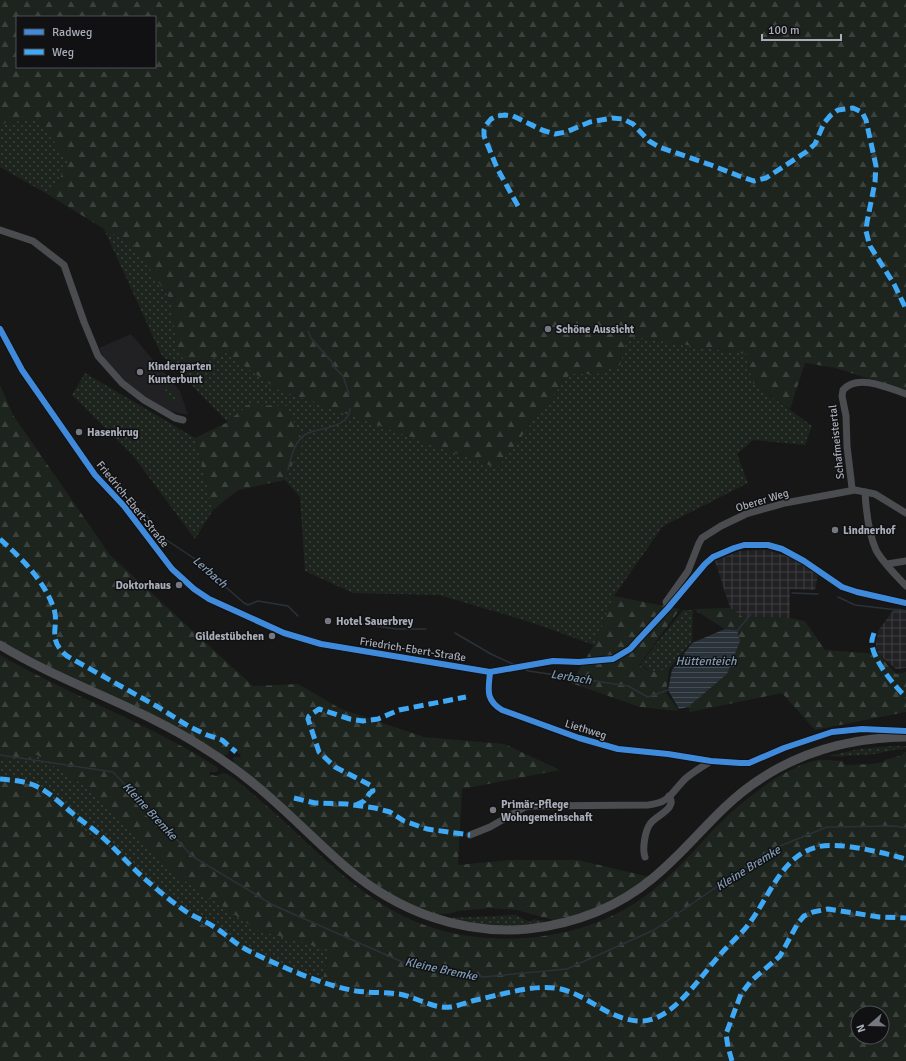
<svg xmlns="http://www.w3.org/2000/svg" width="906" height="1061" viewBox="0 0 906 1061" font-family="Signika,sans-serif">
	<defs>
		<pattern id="industrial-grid" width="8" height="8" patternUnits="userSpaceOnUse"><rect width="8" height="8" fill="#212123"/><path d="M0 4h8M4 0v8" fill="none" stroke="#3e3f41"/></pattern>
		<pattern id="grass-dots" width="8" height="8" patternUnits="userSpaceOnUse"><rect width="8" height="8" fill="#1d241e"/><path d="M2 2h.1M6 6h.1" fill="none" stroke="#3b413d" stroke-width="1.8" stroke-linecap="round"/></pattern>
		<pattern id="forest-firs" width="22" height="20" patternUnits="userSpaceOnUse"><rect width="22" height="20" fill="#1d241e"/><path d="M5 1l3.5 6h-7zM16 11l3.5 6h-7z" fill="#3b413d"/></pattern>
		<pattern id="water-rules" width="6" height="5" patternUnits="userSpaceOnUse"><rect width="6" height="5" fill="#2a3239"/><path d="M0 2.5h6" fill="none" stroke="#464d54"/></pattern>
	</defs>
	<rect width="100%" height="100%" fill="#171717"/>
	<polygon fill="#212123" points="131,334 180,391 188,415 170,411 149,400 129,385 105,360 99,348"/>
	<g fill="url(#industrial-grid)">
		<polygon points="767,550 790,557 818,575 815,590 790,589 790,618 743,617 730,608 715,561 739,551"/>
		<polygon points="895,608 906,610 906,668 896,669 878,654 876,645 878,631"/>
	</g>
	<g fill="url(#grass-dots)">
		<polygon points="38,118 69,163 49,195 0,167 0,124"/>
		<polygon points="104,229 133,244 172,302 176,346 226,353 277,389 497,468 570,373 597,374 626,344 635,337 746,354 753,383 812,426 805,445 753,440 737,454 748,483 663,526 614,596 594,645 533,623 440,595 353,593 305,571 300,497 285,480 303,442 228,422 161,354"/>
		<polygon points="85,373 195,438 213,510 195,539 134,457 72,395"/>
		<polygon points="157,374 179,400 174,403 164,393 166,389 156,375"/>
		<polygon points="683,610 693,610 692,641 669,669 652,672 640,664"/>
		<polygon points="891,746 906,746 906,748 899,750 898,749 875,754 845,756 842,757 828,756 859,749"/>
		<polygon points="37,755 82,784 178,876 257,930 329,949 323,980 256,958 164,900 114,853 10,777 0,777 0,759"/>
		<polygon points="515,915 530,922 534,919 547,922 520,927 489,927 447,918"/>
	</g>
	<g fill="url(#forest-firs)" fill-rule="evenodd">
		<path d="M0,0H906V391L836,368L805,363L790,409L753,383L746,354L635,337L626,344L620,365L597,374H570L497,468L277,389L226,353L188,368L176,346L172,302L133,244L104,229L49,195L69,163L38,118L0,124ZM17,17H155V67H17Z"/>
		<polygon points="0,385 13,415 110,555 253,686 298,684 341,709 424,737 504,744 560,770 462,789 458,865 511,860 578,860 650,877 612,902 563,920 553,920 517,910 490,908 457,911 452,913 433,915 415,908 362,877 234,764 233,758 235,757 240,757 241,755 230,747 228,754 223,756 44,666 0,642"/>
		<polygon points="248,405 287,406 303,442 285,480 238,490 213,510 195,438 226,423"/>
		<polygon points="614,596 680,609 639,665 652,672 669,669 666,693 679,711 640,707 571,683 594,645"/>
		<polygon points="730,608 743,617 790,618 805,621 825,650 878,654 896,674 906,672 906,712 815,730 782,693 690,712 688,707 727,674 737,630 725,629 693,609"/>
		<path d="M0,655C71,696 148,723 217,767L218,770L216,772H210L209,774L216,776C220,775 223,772 227,774C236,778 258,799 267,806C338,869 385,931 488,938C542,942 600,929 644,897C670,878 691,854 713,830C732,810 753,793 776,778C788,771 803,763 817,760C825,759 835,761 843,761L845,765L872,764L885,762L884,760L903,755V753L906,752V1061H0V777H10L33,786L92,838L114,853L164,900L256,958L323,980L329,950L257,930L178,876L82,784L37,755L0,759ZM858,1013H882V1037H858Z"/>
	</g>
	<polygon fill="url(#water-rules)" points="725,629 737,630 740,641 727,674 688,707 679,709 668,690 672,670 692,643"/>
	<g fill="none" stroke-linecap="round" stroke-linejoin="round">
		<g stroke="#2a3239" stroke-width="1.5">
			<polyline points="308,331 311,338 331,361 335,368 343,376 349,394"/>
			<path d="M288,470C291,458 294,441 306,434C319,427 350,429 350,408"/>
			<polyline points="130,504 144,512 162,537 201,563 219,581 244,603 248,605 258,601 288,606 298,616"/>
			<polyline points="792,593 818,594"/>
			<polyline points="838,597 855,605 906,611"/>
			<polyline points="351,622 396,629 426,629"/>
			<polyline points="737,631 751,614"/>
			<polyline points="455,633 491,654 515,665"/>
			<polyline points="524,669 529,671 628,686 648,697 668,690"/>
			<polyline points="0,755 113,772 192,856 273,905 407,964 483,977 567,969 654,930 770,850 827,827 895,826 906,828"/>
		</g>
		<g stroke="#4b4c50" stroke-width="7">
			<polyline points="0,230 33,241 64,265 84,322 98,356 122,383 144,400 175,418 183,420"/>
			<polyline points="0,329 22,370 95,475 124,506 172,569 194,589 209,599 284,633 321,644 490,672 553,661 579,662 613,659 630,649 639,639 668,608 705,564 713,557 734,548 744,545 768,545 782,549 804,561 842,587 857,592 906,603"/>
			<path d="M852,488L847,446L846,416L842,396L843,390C857,373 889,388 906,394"/>
			<path d="M865,492C866,510 868,532 876,550C883,563 896,575 906,586"/>
			<polyline points="887,564 906,561"/>
			<polyline points="668,608 666,602 688,571 699,543 702,538 721,526 746,514 785,503 855,490 875,494 906,513"/>
			<path d="M490,672C489,688 484,699 502,710L579,738L618,749L668,754L711,761L740,763H749L784,748L832,732L862,729L906,731"/>
			<path d="M470,835L490,827L525,807L532,806L648,805C670,803 671,793 685,779C693,772 702,767 711,761"/>
			<path d="M645,857C642,849 645,831 650,824C656,815 678,809 669,796"/>
		</g>
		<path stroke="#4d4f52" stroke-width="9" d="M0,645C66,685 142,707 207,750C231,765 253,782 274,801C299,823 322,847 348,869C398,911 461,935 528,929C573,924 617,908 653,878C679,857 700,831 724,808C775,759 836,738 906,737"/>
		<g stroke="#3fa9f5" stroke-width="5" stroke-dasharray="10 5" stroke-linecap="butt">
			<polyline points="518,206 497,168 484,136 484,130 486,125 491,119 497,116 505,115 513,116 542,130 555,134 566,132 590,122 612,118 623,119 633,124 649,141 659,147 711,165 739,176 754,181 766,178 806,152 815,144 824,123 830,116 838,110 853,108 862,112 866,120 876,166 875,182 867,222 866,231 868,239 870,246 894,284 906,309"/>
			<path d="M0,539C22,559 42,578 53,606C61,626 45,638 67,656L158,707L190,727L207,735L222,740L236,752"/>
			<path d="M874,633C873,636 871,641 872,645C874,661 895,687 906,697"/>
			<path d="M0,779C12,780 25,781 36,786C49,792 60,803 71,812C80,820 91,827 100,835C116,849 130,866 146,880C159,891 173,903 188,913C197,918 207,922 216,928C228,936 238,946 251,952C282,967 322,985 356,991C370,993 385,992 399,994C416,997 433,1009 450,1007C459,1006 467,1002 476,1000C500,995 531,985 555,988C586,992 605,1019 639,1021C671,1023 699,978 719,956C729,944 742,934 751,921C770,895 782,856 817,847C838,841 884,853 906,859"/>
			<polyline points="294,798 315,803 347,804 375,808 390,812 404,821 427,829 470,835"/>
			<polyline points="356,805 364,801 370,793 373,791 372,786 335,767 319,752 308,719 309,716 319,709 350,719 363,721 378,719 399,710 466,697"/>
			<polyline points="732,1061 728,1047 726,1034 741,994 751,981 780,956 798,923 804,916 813,912 828,909 879,917 906,918"/>
		</g>
		<defs>
			<g id="cycleway">
				<polyline points="0,329 22,370 95,475 124,506 172,569 194,589 209,599 284,633 321,644 490,672 553,661 579,662 613,659 630,649 639,639 668,608 705,564 713,557 734,548 744,545 768,545 782,549 804,561 842,587 857,592 906,603"/>
				<path d="M490,672C489,688 484,699 502,710L579,738L618,749L668,754L711,761L740,763H749L784,748L832,732L862,729L906,731"/>
			</g>
		</defs>
		<use href="#cycleway" stroke="#111113" stroke-width="8"/>
		<use href="#cycleway" stroke="#408adc" stroke-width="6"/>
	</g>
	<g fill="#757880" stroke="#111113" stroke-width="1.5">
		<circle cx="548" cy="329" r="4"/>
		<circle cx="140" cy="372" r="4"/>
		<circle cx="79" cy="432" r="4"/>
		<circle cx="835" cy="530" r="4"/>
		<circle cx="179" cy="585" r="4"/>
		<circle cx="328" cy="621" r="4"/>
		<circle cx="272" cy="636" r="4"/>
		<circle cx="493" cy="810" r="4"/>
	</g>
	<g text-anchor="middle" stroke-width="3" stroke-linejoin="round" paint-order="stroke">
		<g font-size="11" font-weight="bold" fill="#a8adb8" stroke="#111113" text-anchor="start">
			<text x="556" y="333">Schöne Aussicht</text>
			<text x="148" y="370">Kindergarten<tspan x="148" dy="13">Kunterbunt</tspan></text>
			<text x="87" y="436">Hasenkrug</text>
			<text x="843" y="534">Lindnerhof</text>
			<text x="171" y="589" text-anchor="end">Doktorhaus</text>
			<text x="336" y="625">Hotel Sauerbrey</text>
			<text x="264" y="640" text-anchor="end">Gildestübchen</text>
			<text x="501" y="808">Primär-Pflege<tspan x="501" dy="13">Wohngemeinschaft</tspan></text>
		</g>
		<g font-size="11" fill="#a8adb8" stroke="#111113">
			<text transform="translate(836 442) rotate(-96)" y="4">Schafmeistertal</text>
			<text transform="translate(762 500) rotate(-17)" y="4">Oberer Weg</text>
			<text transform="translate(133 504) rotate(51)" y="4">Friedrich-Ebert-Straße</text>
			<text transform="translate(413 649) rotate(9)" y="4">Friedrich-Ebert-Straße</text>
			<text transform="translate(586 729) rotate(17)" y="4">Liethweg</text>
		</g>
		<g font-size="12" font-style="italic" fill="#7f9bb3" stroke="#111113">
			<text transform="translate(210 572) rotate(41)" y="4">Lerbach</text>
			<text x="706" y="665">Hüttenteich</text>
			<text transform="translate(571 677) rotate(9)" y="4">Lerbach</text>
			<text transform="translate(150 811) rotate(47)" y="4">Kleine Bremke</text>
			<text transform="translate(748 868) rotate(-32)" y="4">Kleine Bremke</text>
			<text transform="translate(441 969) rotate(12)" y="4">Kleine Bremke</text>
		</g>
	</g>
	<rect x="16" y="16" width="140" height="52" fill="#111113" stroke="#4d4f55"/>
	<rect x="24" y="29" width="20" height="6" fill="#408adc" stroke="#4d4f55"/>
	<text x="52" y="36" font-size="12" fill="#a8adb8">Radweg</text>
	<rect x="24" y="49" width="20" height="6" fill="#3fa9f5" stroke="#4d4f55"/>
	<text x="52" y="56" font-size="12" fill="#a8adb8">Weg</text>
	<g transform="translate(870 1025) rotate(250)"><circle r="19" fill="#111113" stroke="#4d4f55"/>
	<path d="M0-3L7 15L0 10L-7 15Z" fill="#757880"/>
	<text y="-6" font-size="11" font-weight="bold" text-anchor="middle" fill="#a8adb8">N</text>
	</g>
	<path d="M762 34v6h79v-6" fill="none" stroke="#a8adb8" stroke-width="2"/>
	<text x="768" y="34" font-size="12" fill="#a8adb8" stroke="#111113" stroke-width="3" paint-order="stroke">100 m</text>
</svg>
